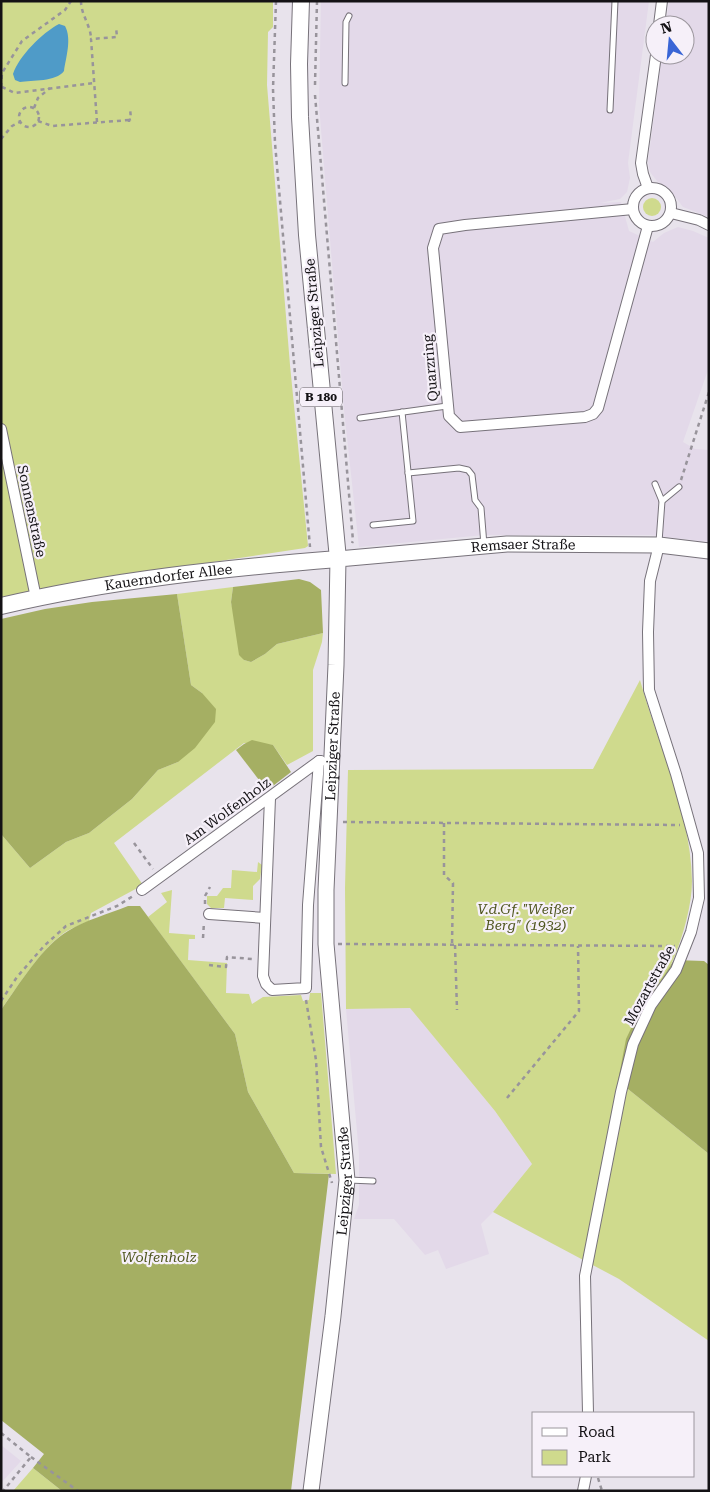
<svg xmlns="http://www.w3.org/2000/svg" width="710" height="1492" viewBox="0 0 710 1492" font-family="'Roboto Serif',serif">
	<rect width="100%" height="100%" fill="#e8e3ec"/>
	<g fill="#e3d9e9">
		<polygon points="321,1 649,1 628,163 630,178 627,192 620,199 600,203 621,202 629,231 653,242 664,233 678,227 693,231 709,238 709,367 683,442 695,449 709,450 709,542 650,535 484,535 359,547 344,410 319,105"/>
		<polygon points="669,1 709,1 709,217 683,207 669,188 658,182 650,172 648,162 662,55 685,55 685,25 666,25"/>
		<polygon points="410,1008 495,1111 532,1164 493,1212 481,1224 489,1254 446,1269 438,1250 425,1255 394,1219 354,1219 359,1205 359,1154 346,1009"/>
		<polygon points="1,1445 21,1461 1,1483"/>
	</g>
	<g fill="#cfda8d">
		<polygon points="1,1 273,1 273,27 268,32 267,85 290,365 308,546 305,548 127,575 1,597"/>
		<circle cx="652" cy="207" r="9"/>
		<path d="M233,587L231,602L244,660L251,662L265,654L277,644L323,633L322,642L313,670V751L287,765L273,745L244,743L114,843L143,885L91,913L89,921C82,924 74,927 67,931C43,946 18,986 1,1010V834L30,868L66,842L89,833L132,799L158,770L178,762L202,693L191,685L177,594Z"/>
		<path d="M640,680C658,745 691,813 692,881C692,905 683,936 674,958C665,980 645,997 636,1019C628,1039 624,1061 618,1081L709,1154V1341L619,1279L493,1212L532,1164L495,1111L410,1008L346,1009L345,888L348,770L593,769Z"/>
		<polygon points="258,862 262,865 260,879 253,886 253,900 225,898 224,908 211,908 207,904 207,896 217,896 223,888 231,888 232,870 257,872"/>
		<polygon points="172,890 169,933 195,935 195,939 189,939 188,960 227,963 226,993 249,994 252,1004 263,997 301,995 303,1001 309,1000 310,993 321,993 336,1174 294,1173 248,1092 235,1034 148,917 167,902 161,893"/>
		<polygon points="33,1468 62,1491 13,1491"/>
	</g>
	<g fill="#a5af63">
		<polygon points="299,579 310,582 321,590 323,633 277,644 265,654 251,662 244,660 239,655 231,602 233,587"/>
		<polygon points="177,594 191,685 202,693 216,709 215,722 195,748 178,762 158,770 132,799 89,833 66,842 30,868 1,834 1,619 45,609 92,602"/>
		<polygon points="252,740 273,745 291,772 269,789 266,789 236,750 244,744"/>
		<path d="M128,906H140L235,1034L248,1092L294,1173L329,1174L291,1491H62L33,1468L44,1454L1,1420V1010C18,986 43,945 68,931C86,920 108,914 128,906Z"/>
		<polygon points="674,960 704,961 709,965 709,1154 618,1081 626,1039 636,1018"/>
	</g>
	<path fill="#4f9bc8" d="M59,24L65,26C72,39 66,57 64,71C56,82 32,80 20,82L15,80L13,74C19,56 42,33 59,24Z"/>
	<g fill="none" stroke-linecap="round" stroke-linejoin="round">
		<defs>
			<g id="lane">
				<polyline points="345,83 346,22 349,16"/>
				<polyline points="610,110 615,1"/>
				<polyline points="360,418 447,406"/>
				<polyline points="408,473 459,468 468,470 472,475 475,500 481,508 484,545"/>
				<polyline points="655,484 662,501 659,542"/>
				<polyline points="662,501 679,487"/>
				<polyline points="373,525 413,521 402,412"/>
				<polyline points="348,1180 373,1181"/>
			</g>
			<g id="street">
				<polyline points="659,25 662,1"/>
				<circle cx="652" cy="207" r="19"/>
				<polyline points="648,188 643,174 641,163 656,55"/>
				<polyline points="633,209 465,225 439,229 433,248 449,416 460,427 585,417 593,414 598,408 648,226"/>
				<polyline points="671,213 699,220 709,225"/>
				<polyline points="1,429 36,598"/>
				<polyline points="270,798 263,976 266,984 272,990 306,988 308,905 319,761"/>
				<polyline points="142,890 319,761 321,761"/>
				<polyline points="209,914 265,918"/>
				<polyline points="588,1413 585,1276 621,1092 633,1044 651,1005 676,970 691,932 699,898 698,853 676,774 649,690 648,632 650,581 659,545"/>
				<polyline points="583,1491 586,1476"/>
			</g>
			<g id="secondary">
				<path id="s1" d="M311,1491L333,1316L347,1180L326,944V890L336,665L338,559L507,544L659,545L709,551"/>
			</g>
			<g id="primary">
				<path id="s2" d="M1,606C111,580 225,568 338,559L307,235L300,117L299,64L301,1"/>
			</g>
		</defs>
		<use href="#lane" stroke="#77727a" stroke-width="7"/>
		<use href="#street" stroke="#77727a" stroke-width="12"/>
		<use href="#secondary" stroke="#77727a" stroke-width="17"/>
		<use href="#primary" stroke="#77727a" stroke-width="18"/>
		<g stroke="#98949b" stroke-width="2.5" stroke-dasharray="4 4" stroke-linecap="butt">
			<path d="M81,1C81,15 91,26 91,39"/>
			<polyline points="276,1 273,89 275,143 310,547"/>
			<polyline points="315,85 317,1"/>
			<polyline points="1,87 2,73 22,41 65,10 71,1"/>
			<polyline points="2,87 15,93 95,83"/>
			<polyline points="315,95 353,541 352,543"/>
			<circle cx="29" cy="117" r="10"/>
			<polyline points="34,108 38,98 50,88"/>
			<polyline points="38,121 52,126 129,120"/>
			<polyline points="97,122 91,39 117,37 116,27"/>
			<polyline points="129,122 129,120 131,119 130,108"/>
			<polyline points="1,139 12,126 20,122"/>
			<polyline points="681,480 709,392"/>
			<polyline points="343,822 680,825"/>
			<polyline points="444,823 444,875 453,883 452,945"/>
			<polyline points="134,843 153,869"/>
			<polyline points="205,904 205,896 210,887"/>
			<polyline points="203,938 204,922"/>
			<polyline points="338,944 675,946"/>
			<polyline points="455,945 457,1010"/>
			<polyline points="209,965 226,967 227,957 252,959"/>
			<polyline points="306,1000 316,1060 321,1147 332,1183"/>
			<polyline points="1,1001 17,977 44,946 66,926 117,906 133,896"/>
			<polyline points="507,1098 579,1011 578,946"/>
			<polyline points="1,1433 31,1457 3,1491"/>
			<polyline points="31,1457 78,1491"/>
			<polyline points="598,1478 602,1491"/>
		</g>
		<use href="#lane" stroke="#fff" stroke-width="5"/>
		<use href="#street" stroke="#fff" stroke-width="10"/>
		<use href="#secondary" stroke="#fff" stroke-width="15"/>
		<use href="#primary" stroke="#fff" stroke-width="16"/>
	</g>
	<g text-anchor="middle" stroke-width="4.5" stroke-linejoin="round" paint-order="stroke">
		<rect fill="#f6f0f9" stroke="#585559" stroke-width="1" x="300" y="387.5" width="42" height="19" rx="4"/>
		<g font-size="12" font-weight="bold" fill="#141215">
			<text x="321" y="401">B 180</text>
		</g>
		<g font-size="14" fill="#141215" stroke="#f6f0f9">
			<text transform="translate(314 313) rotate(-95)" y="5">Leipziger Straße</text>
			<text transform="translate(430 368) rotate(-95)" y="5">Quarzring</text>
			<text transform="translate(32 511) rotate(78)" y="5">Sonnenstraße</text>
			<text dy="5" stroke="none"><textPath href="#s1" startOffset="1121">Remsaer Straße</textPath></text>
			<text dy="5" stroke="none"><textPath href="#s2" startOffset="170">Kauerndorfer Allee</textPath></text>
			<text dy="5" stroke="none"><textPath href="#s1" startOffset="748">Leipziger Straße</textPath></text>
			<text transform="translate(227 811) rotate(-36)" y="5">Am Wolfenholz</text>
			<text transform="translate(649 985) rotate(-61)" y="5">Mozartstraße</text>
			<text dy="5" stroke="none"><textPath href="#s1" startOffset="312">Leipziger Straße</textPath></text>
		</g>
		<g font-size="14" font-style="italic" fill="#4f561e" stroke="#f6f0f9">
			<text x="526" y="914">V.d.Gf. "Weißer<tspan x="526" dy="16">Berg" (1932)</tspan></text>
			<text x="159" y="1262">Wolfenholz</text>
		</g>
	</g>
	<rect width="710" height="1492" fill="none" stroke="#141215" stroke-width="5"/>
	<rect x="532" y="1412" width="162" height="65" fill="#f6f0f9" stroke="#9c979e"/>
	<rect x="542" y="1428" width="25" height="8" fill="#ffffff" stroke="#9c979e"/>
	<text x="578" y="1437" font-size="15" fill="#141215">Road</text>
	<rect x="542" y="1450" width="25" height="15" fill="#cfda8d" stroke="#9c979e"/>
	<text x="578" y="1462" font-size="15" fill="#141215">Park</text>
	<g transform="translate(670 40) rotate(344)"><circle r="24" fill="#f6f0f9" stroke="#9c979e"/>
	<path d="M0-4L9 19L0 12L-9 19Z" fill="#3965d6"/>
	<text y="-8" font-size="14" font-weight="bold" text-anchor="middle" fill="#141215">N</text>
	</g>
</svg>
